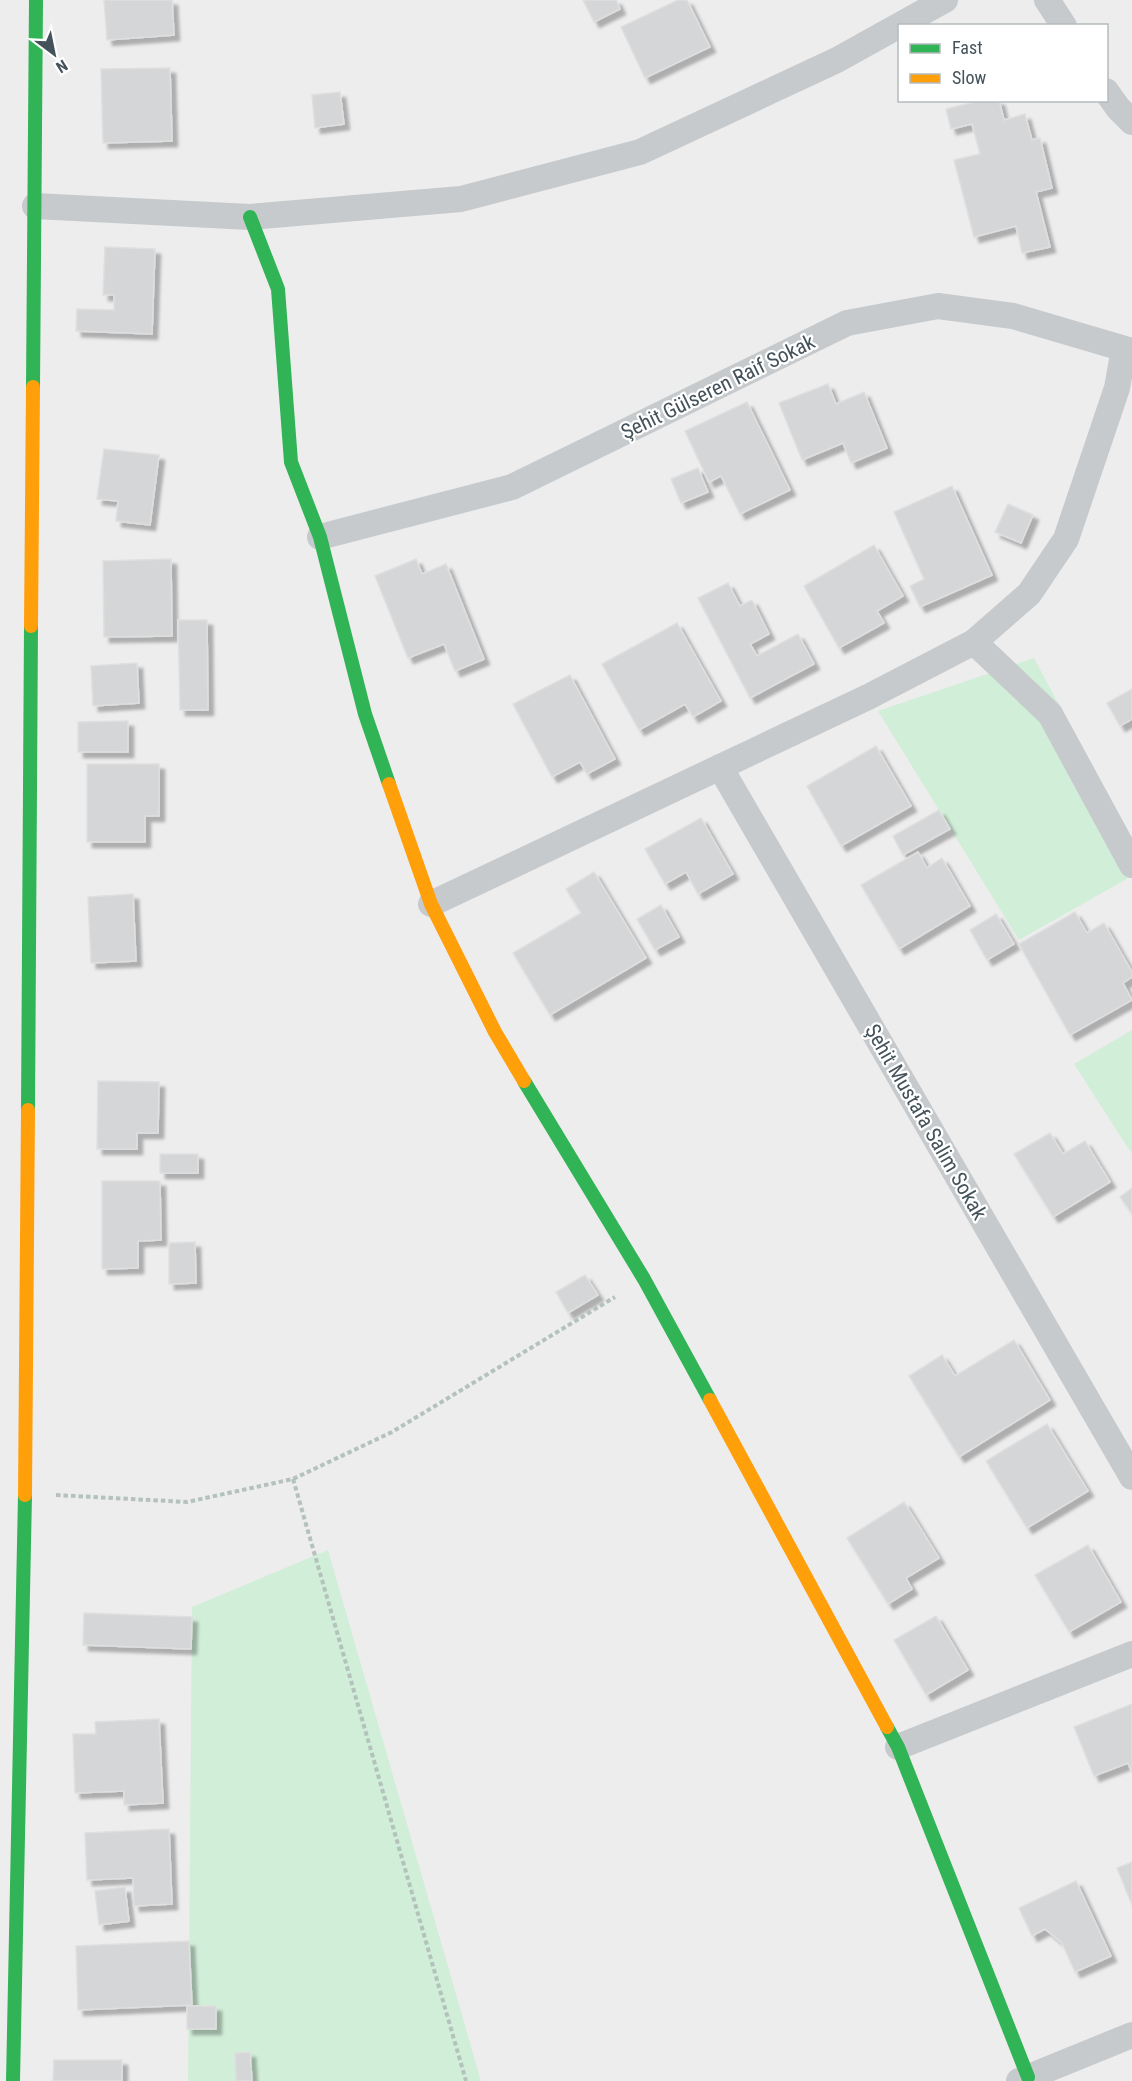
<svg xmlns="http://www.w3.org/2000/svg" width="1132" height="2081" viewBox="0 0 1132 2081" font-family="'Roboto Condensed',sans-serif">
	<defs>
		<filter id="shadow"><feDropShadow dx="5.5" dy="5.5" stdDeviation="1.5" flood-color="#0004"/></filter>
	</defs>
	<rect width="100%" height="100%" fill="#eeeded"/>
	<g fill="#d0eed8">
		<polygon points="1034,658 1132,842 1132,876 1019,940 878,711"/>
		<polygon points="1132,1030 1132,1154 1074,1064"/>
		<polygon points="328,1550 481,2081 188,2081 192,1607"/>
	</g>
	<g fill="#d5d6d7" stroke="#dfdfe0" stroke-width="1.5" filter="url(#shadow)">
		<polygon points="104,0 172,0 174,35 107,40"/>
		<polygon points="583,0 616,0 620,9 594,22"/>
		<polygon points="678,0 687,0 710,47 645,78 621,27"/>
		<polygon points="170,68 172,141 103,143 101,69"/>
		<polygon points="340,92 344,124 315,128 312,95"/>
		<polygon points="982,100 999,100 1004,120 1025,114 1032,140 1040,138 1052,188 1036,192 1050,247 1022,253 1016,226 974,237 954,160 980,154 972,124 951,129 946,109"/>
		<polygon points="105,247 155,249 152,334 76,331 77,309 114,310 114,295 103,295"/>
		<polygon points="828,384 836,404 864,392 887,448 851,463 843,443 802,460 779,403"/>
		<polygon points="747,402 790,490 740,514 721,476 709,482 685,431"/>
		<polygon points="104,449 159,455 150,525 116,521 118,501 97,499"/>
		<polygon points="698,468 708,492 681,503 671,479"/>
		<polygon points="952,486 992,575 920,607 910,586 924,579 894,512"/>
		<polygon points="1008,504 1033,515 1021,543 995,532"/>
		<polygon points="874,545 903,596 877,611 884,623 839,648 804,586"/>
		<polygon points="171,559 172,636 104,637 103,561"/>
		<polygon points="416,559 422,574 446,564 484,659 455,671 444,644 408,658 375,576"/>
		<polygon points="728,583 740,606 752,600 769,634 750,644 757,656 798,634 814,664 750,698 698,598"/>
		<polygon points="178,620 207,620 208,710 180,710"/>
		<polygon points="677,623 721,701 693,717 685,704 639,730 602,664"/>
		<polygon points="137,663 139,703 93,706 91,666"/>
		<polygon points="570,675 615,759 587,774 580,762 552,777 513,704"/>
		<polygon points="1132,689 1132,719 1120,726 1107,703"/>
		<polygon points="128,721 128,752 78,752 78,722"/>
		<polygon points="876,746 911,806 841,846 807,786"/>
		<polygon points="87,764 159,764 159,816 145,816 145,842 87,842"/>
		<polygon points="939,810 950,829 903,855 893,836"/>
		<polygon points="701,818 733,874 698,894 686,872 665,884 645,849"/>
		<polygon points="918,852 927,868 942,858 970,906 899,949 861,885"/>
		<polygon points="594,872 646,958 550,1015 513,953 581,913 566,889"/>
		<polygon points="133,894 136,961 91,963 88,897"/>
		<polygon points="661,905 679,937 655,950 637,919"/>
		<polygon points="1075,912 1087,933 1104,923 1132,972 1132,977 1123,983 1132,1000 1070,1035 1019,944"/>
		<polygon points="996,914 1014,944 987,960 970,930"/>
		<polygon points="98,1081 159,1082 158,1133 137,1133 137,1149 97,1149"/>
		<polygon points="1050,1133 1063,1154 1085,1141 1110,1182 1053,1217 1014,1154"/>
		<rect x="160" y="1154" width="38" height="19"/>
		<polygon points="102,1181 160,1181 161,1240 138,1241 138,1268 102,1269"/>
		<polygon points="1132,1188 1132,1214 1120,1197"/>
		<polygon points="195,1242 196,1283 169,1284 169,1243"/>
		<polygon points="585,1275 598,1295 568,1313 556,1292"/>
		<polygon points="1014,1340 1050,1400 959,1457 909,1376 942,1355 955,1376"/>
		<polygon points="1047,1424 1088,1491 1027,1528 986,1461"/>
		<polygon points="904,1502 939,1558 906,1578 912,1589 888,1604 847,1538"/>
		<polygon points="1088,1545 1121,1602 1069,1632 1035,1575"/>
		<polygon points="84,1613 192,1617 191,1649 83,1645"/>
		<polygon points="936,1616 968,1670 926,1695 894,1640"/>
		<polygon points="1132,1704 1132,1773 1128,1763 1094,1776 1074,1727"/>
		<polygon points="159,1719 163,1803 124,1805 124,1791 75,1793 73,1734 96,1734 95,1722"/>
		<polygon points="169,1829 172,1904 134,1906 133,1878 87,1880 85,1833"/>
		<polygon points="1132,1862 1132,1905 1117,1868"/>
		<polygon points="1076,1881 1111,1956 1075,1972 1062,1943 1045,1929 1032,1936 1019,1908"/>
		<polygon points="125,1887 129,1921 99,1925 95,1891"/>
		<polygon points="189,1941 192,2005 78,2010 76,1946"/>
		<rect x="187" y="2006" width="29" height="23"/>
		<polygon points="250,2052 252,2081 236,2081 235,2053"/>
		<polygon points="54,2060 122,2060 122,2081 53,2081"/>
	</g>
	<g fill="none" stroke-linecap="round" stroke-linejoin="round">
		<g stroke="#b4c2bc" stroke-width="4" stroke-dasharray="4.5 3" stroke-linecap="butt">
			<polyline points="293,1479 466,2081"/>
			<polyline points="56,1495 187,1502 293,1479 392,1432 615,1297"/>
		</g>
		<g stroke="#c6cacc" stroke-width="26">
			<polyline points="1047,0 1064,26"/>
			<polyline points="1106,91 1118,108 1132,122"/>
			<polyline points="35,206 250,217 461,199 640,152 837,60 945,0"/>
			<polyline points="320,537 512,487 847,323 938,306 1013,316 1132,351"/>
			<polyline points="974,642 1050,714 1132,865"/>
			<polyline points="720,767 1132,1477"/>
			<polyline points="431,904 868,697 974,642 1029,594 1066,539 1117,388 1124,349"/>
			<polyline points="898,1747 1132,1654"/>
			<polyline points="1019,2081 1132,2035"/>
		</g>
		<g stroke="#30b455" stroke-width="14">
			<polyline points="250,217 278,289 291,462 320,537 365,714 389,784"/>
			<polyline points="33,387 36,0"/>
			<polyline points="524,1081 644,1279 710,1400"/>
			<polyline points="28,1110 31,626"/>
			<polyline points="887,1727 898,1747 1028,2077"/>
			<polyline points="13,2081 25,1495"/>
		</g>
		<g stroke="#ff9f0a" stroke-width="14">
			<polyline points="31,626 33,387"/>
			<polyline points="389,784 431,904 495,1032 524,1081"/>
			<polyline points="710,1400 887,1727"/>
			<polyline points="25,1495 28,1110"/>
		</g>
	</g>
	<g text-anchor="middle" stroke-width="4.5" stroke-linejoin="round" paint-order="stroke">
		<g font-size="21" fill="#44525a" stroke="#fff">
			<text transform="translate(718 387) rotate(-26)" y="7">Şehit Gülseren Raif Sokak</text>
			<text transform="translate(926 1122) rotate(60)" y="7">Şehit Mustafa Salim Sokak</text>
		</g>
	</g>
	<rect x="898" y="24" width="210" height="78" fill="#ffffff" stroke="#b4babd" stroke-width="1.5"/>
	<rect x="910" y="44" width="30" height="9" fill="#30b455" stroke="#b4babd" stroke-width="1.5"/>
	<text x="952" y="54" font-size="18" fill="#44525a">Fast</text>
	<rect x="910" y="74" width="30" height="9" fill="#ff9f0a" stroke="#b4babd" stroke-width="1.5"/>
	<text x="952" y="84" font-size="18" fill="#44525a">Slow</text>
	<g transform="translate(54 54) rotate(148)" stroke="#ffffff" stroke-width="4.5" paint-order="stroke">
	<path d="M0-4.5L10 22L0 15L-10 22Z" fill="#44525a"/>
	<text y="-9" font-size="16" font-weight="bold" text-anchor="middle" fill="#44525a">N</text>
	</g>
</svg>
